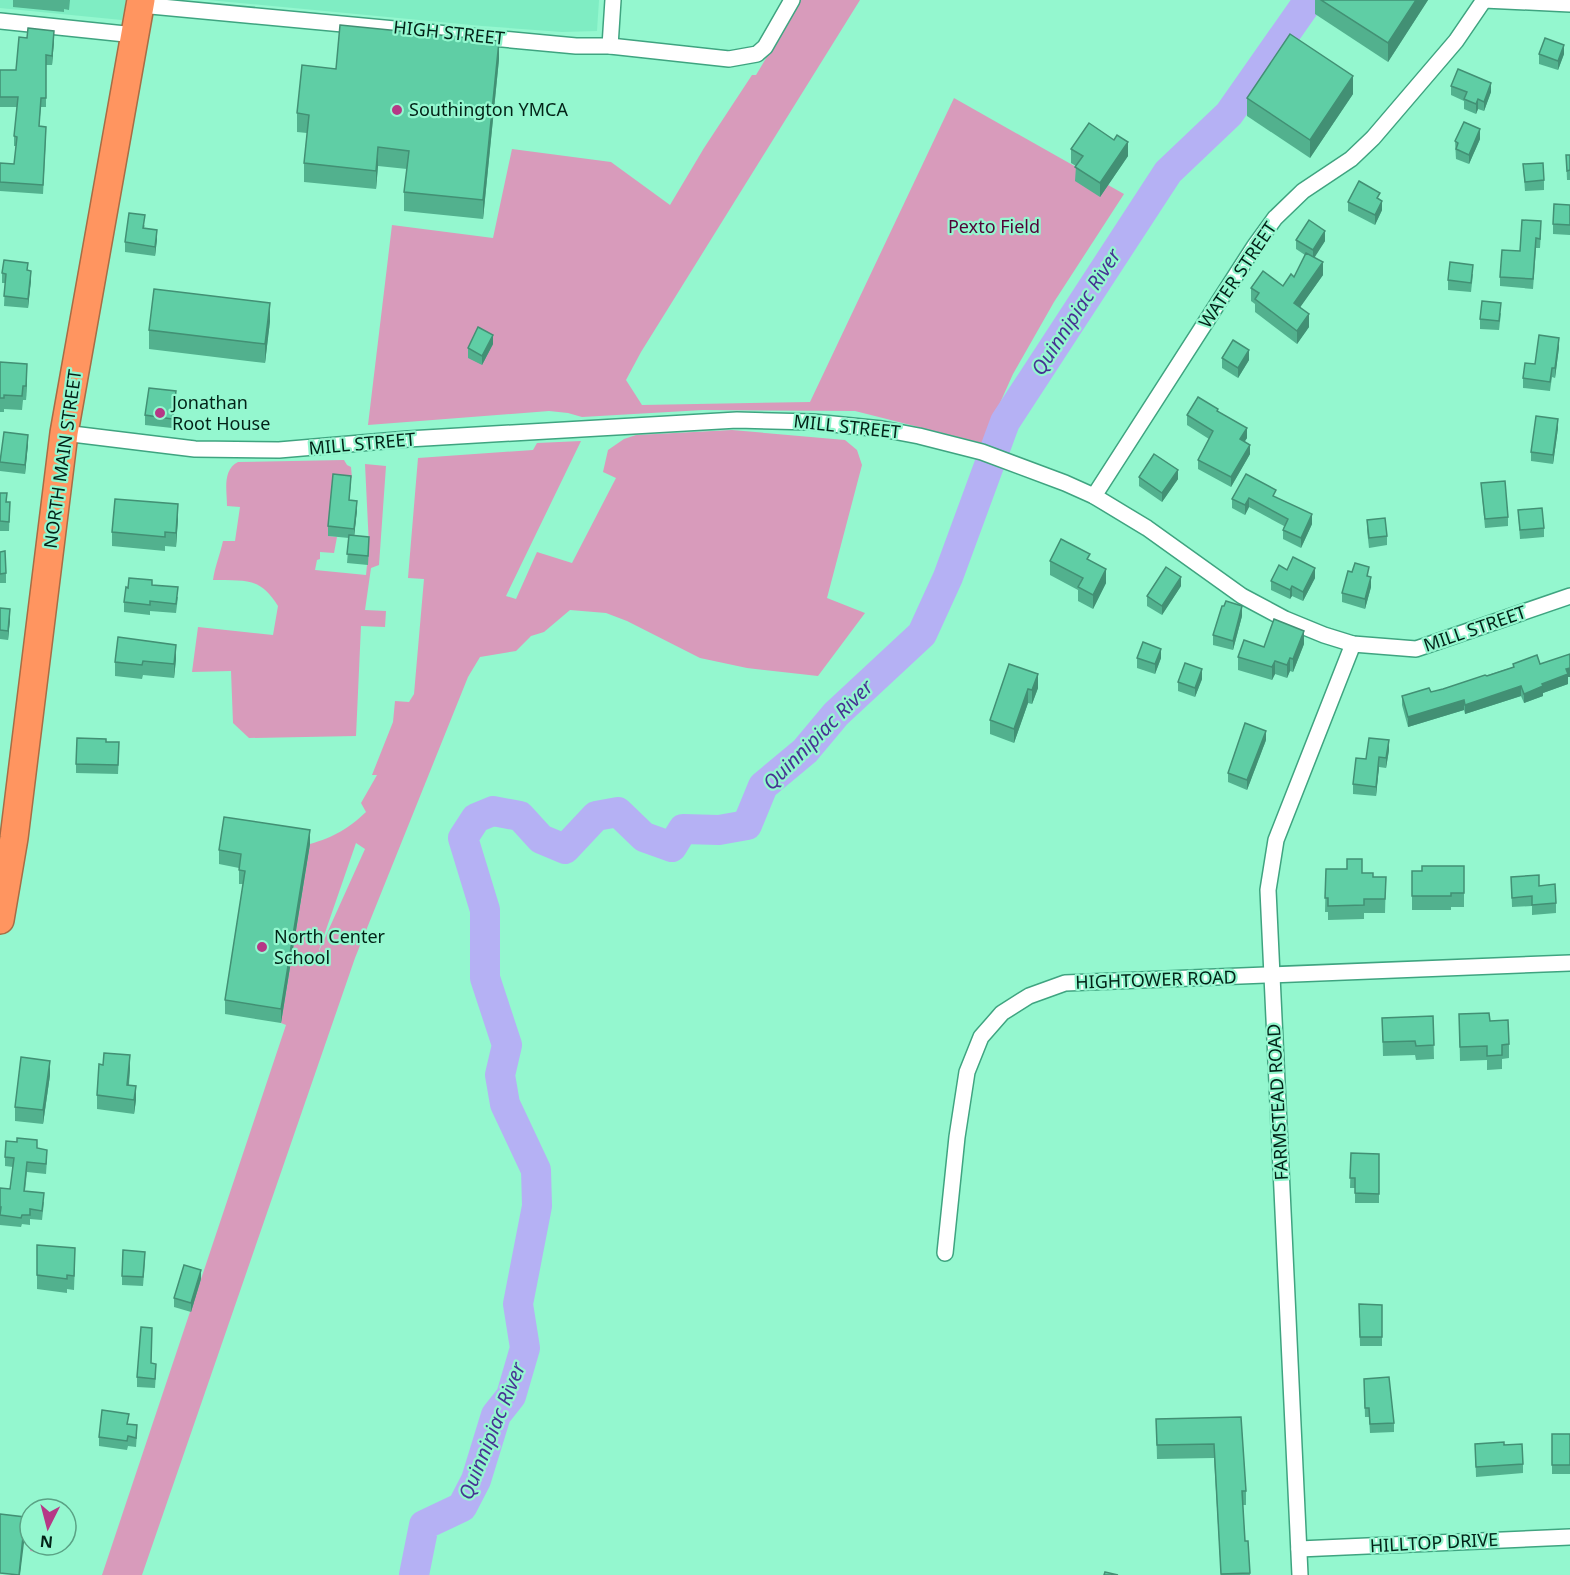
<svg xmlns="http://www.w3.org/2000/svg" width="1570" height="1575" viewBox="0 0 1570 1575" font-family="'Noto Sans',sans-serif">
	<rect width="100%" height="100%" fill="#94f7cf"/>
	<g fill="#7fedc3">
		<polygon points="0,0 126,0 122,20 0,8"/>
		<polygon points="208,0 599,0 597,31 562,32 482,26"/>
	</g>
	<g fill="#d89bbb" fill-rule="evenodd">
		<polygon points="801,0 860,0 641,352 626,380 642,405 810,402 954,98 1124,194 1054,302 1013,374 982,443 855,411 703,410 582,417 568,413 549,411 368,425 392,225 493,238 512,149 611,162 670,205 704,148 752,75 756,75"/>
		<path d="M732,430L845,440L857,450L862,465L827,598L865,613L818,676L747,668L700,658L627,621L606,613L570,610L544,632L531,636L516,651L480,657L468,677L355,958L142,1575H102L286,1025L281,1023L310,844C334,837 348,829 366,812L361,803L377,775H372L393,722L395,701L409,702L414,694L424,579L408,578L418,458L533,450L537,443L581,441L506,596L516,599L537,552L572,563L616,478L603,472L608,450L624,439L636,435ZM356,843L365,849L319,951V950Z"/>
		<path d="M344,460L347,465L351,467L352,478L337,476L328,536L337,537L334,553L320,552V559L317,560L315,570L366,575L369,546L365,464L386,466L379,565L371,568L365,610L386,611L385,627L361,626L356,736L249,738L233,723L231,671L192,672L198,627L273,635L278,606C259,576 245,581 213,580C215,566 220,555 223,541H235L240,507L227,506C227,491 222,470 238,462Z"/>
		<path d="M31,1545H61C53,1555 41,1553 30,1551Z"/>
	</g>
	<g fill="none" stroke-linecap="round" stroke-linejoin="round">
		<polyline stroke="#b5b1f4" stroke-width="30" points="414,1575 424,1525 462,1507 476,1480 496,1415 511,1396 525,1348 518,1304 537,1206 536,1170 505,1104 500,1075 507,1045 485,978 485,910 463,838 476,818 493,811 520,816 541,839 565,849 596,816 618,812 644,837 672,847 683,829 719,830 747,825 763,786 805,751 836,714 922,634 948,577 1005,422 1168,172 1229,114 1309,0"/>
		<defs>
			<g id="street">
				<polyline points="1484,0 1570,4"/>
				<polyline points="140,5 576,46 610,46 729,59 757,54 765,47 792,0"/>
				<polyline points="0,21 135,35"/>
				<polyline points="610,46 613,0"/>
				<polyline points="64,433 195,449 279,450 408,439 737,420 813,422 882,429 919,436 982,452 1065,483 1094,496 1147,528 1242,596 1285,619 1324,635 1353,644 1416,649 1570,596"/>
				<polyline points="1094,496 1254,247 1275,218 1303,191 1351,159 1373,138 1456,41 1484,0"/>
				<polyline points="945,1253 957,1137 967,1072 981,1037 1002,1013 1029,996 1065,983 1570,963"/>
				<polyline points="1299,1549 1570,1537"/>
				<polyline points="1300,1575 1268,890 1276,840 1353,644"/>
			</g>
			<polyline id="highway" points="0,920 14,838 64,433 141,0"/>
		</defs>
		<use href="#street" stroke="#3fa480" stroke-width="18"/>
		<use href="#highway" stroke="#a66d46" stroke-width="30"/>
		<use href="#street" stroke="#fff" stroke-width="15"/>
		<use href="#highway" stroke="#ff9560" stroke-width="27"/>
	</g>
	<g fill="#52b18e">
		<polygon points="13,0 70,0 69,10 64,9 64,12 13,7"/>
		<polygon points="1315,0 1428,0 1388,62 1315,14"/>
		<polygon points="54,40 52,65 46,65 46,107 41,107 39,126 46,136 43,194 0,191 0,163 14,164 16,146 14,146 14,136 17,107 0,107 0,70 16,70"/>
		<polygon points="1539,54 1564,54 1558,70 1539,64"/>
		<polygon points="499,59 483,219 404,211 404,192 407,169 378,166 376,189 304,182 304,163 307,133 297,132 297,113 336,69"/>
		<polygon points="1451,86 1491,92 1484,111 1478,109 1476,114 1464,109 1464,101 1451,95"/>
		<polygon points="1353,94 1310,158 1247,116 1247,98"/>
		<polygon points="1480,139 1469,164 1456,159 1455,141"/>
		<polygon points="1071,149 1128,156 1100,197 1075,181 1076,166 1071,163"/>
		<polygon points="1566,155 1570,155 1570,180 1567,180"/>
		<polygon points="1523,164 1544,180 1544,190 1525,191"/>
		<polygon points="1380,200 1382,210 1375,225 1348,211 1348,202"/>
		<polygon points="1570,205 1570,235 1553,234 1553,224"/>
		<polygon points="145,225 144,228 157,239 155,256 125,252 125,242"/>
		<polygon points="1541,231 1540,248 1536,248 1533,289 1500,286 1500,277 1520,251"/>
		<polygon points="1296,240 1325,241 1314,257 1323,275 1300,307 1309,327 1297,344 1255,312 1255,304 1251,301 1251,288 1283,286 1294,277 1305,255 1296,249"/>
		<polygon points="28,270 31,280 28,308 4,306 5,283 2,283 2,273"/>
		<polygon points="1473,274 1471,292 1448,290 1448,280"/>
		<polygon points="1501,313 1499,330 1480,329 1480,319"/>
		<polygon points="270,321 265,363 149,349 149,330"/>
		<polygon points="493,344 482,365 468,358 468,348"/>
		<polygon points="1559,347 1555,378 1552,377 1550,391 1523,388 1523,378"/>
		<polygon points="1222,358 1249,360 1238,378 1222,368"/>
		<polygon points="0,362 27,378 26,400 23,400 22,410 4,409 4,412 0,412"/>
		<polygon points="176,401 172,428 145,425 145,415"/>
		<polygon points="1218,412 1247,438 1245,441 1250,454 1231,487 1198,469 1198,460 1209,439 1187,425 1187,415"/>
		<polygon points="1558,428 1553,464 1531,461 1531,452"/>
		<polygon points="28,444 25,474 0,471 0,462"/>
		<polygon points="1139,477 1178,479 1162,502 1139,486"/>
		<polygon points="1481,483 1508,517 1508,526 1485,528"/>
		<polygon points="351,485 349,500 357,510 354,536 369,546 368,565 347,563 349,538 328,536 328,526"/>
		<polygon points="0,493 7,502 10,502 9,531 0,531"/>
		<polygon points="1276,498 1312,524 1301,548 1283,539 1283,530 1284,526 1249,507 1245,515 1232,508 1232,499"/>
		<polygon points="1518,510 1544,528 1544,537 1520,539"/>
		<polygon points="178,518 176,547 165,546 165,551 112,546 112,532"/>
		<polygon points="1367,520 1387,536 1387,545 1369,548 1367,530"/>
		<polygon points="0,552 6,573 6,583 0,583"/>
		<polygon points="1050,561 1090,561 1106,583 1093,609 1078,601 1078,590 1050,575"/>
		<polygon points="1287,570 1315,578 1303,601 1292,596 1290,599 1271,590 1271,581"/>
		<polygon points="1369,577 1371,587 1365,609 1342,602 1342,593"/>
		<polygon points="152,585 178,597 176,613 150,611 150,615 124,612 124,602 128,588"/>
		<polygon points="1181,586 1162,615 1147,606 1147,596"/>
		<polygon points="0,608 10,619 8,640 0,639"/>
		<polygon points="1242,616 1233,650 1213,645 1213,635"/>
		<polygon points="1304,644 1293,672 1290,671 1287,678 1275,674 1272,680 1238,670 1238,657 1264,647"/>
		<polygon points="1570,654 1570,677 1568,677 1568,684 1543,693 1543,696 1524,703 1521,696 1465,714 1464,710 1408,727 1402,705 1402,696 1431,692 1443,689 1513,667 1513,664 1540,664"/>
		<polygon points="1137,658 1161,658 1155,674 1137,668"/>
		<polygon points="176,659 174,678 143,675 142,679 115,676 115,662"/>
		<polygon points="1009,664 1038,688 1032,704 1028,703 1014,743 990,734 990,720"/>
		<polygon points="1202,679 1195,697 1178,691 1178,682"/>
		<polygon points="1266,740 1247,790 1228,782 1228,773"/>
		<polygon points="106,742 119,752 118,774 76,773 76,764"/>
		<polygon points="1389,750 1386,768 1379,767 1376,796 1353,794 1353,784 1366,759"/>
		<polygon points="310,844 281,1023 225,1014 225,1000 243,884 239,884 239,868 219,864 219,850"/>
		<polygon points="1464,866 1464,907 1451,907 1451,910 1412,910 1412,871 1422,871"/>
		<polygon points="1326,869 1362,873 1373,877 1386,877 1385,913 1364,913 1364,919 1328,920 1328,912 1325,912"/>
		<polygon points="1511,877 1539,886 1556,903 1556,913 1532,915 1532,906 1512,907"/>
		<polygon points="1459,1014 1490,1021 1509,1044 1509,1058 1502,1059 1502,1069 1487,1070 1487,1060 1460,1061"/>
		<polygon points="1433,1016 1434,1059 1416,1060 1415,1055 1383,1056 1382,1018"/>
		<polygon points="130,1069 129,1085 136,1100 134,1114 97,1109 97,1095"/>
		<polygon points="50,1075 43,1124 15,1121 15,1107"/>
		<polygon points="37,1149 47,1159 46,1174 27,1172 25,1191 44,1202 42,1220 30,1219 30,1225 22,1224 21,1227 0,1225 0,1188 10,1189 13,1167 5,1166 5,1157"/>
		<polygon points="1351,1153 1379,1154 1379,1203 1355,1203 1355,1188 1350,1188"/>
		<polygon points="37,1245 75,1262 74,1290 67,1289 67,1293 37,1289"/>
		<polygon points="145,1261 143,1286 122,1285 122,1276"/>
		<polygon points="201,1279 191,1312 174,1307 174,1298"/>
		<polygon points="1359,1304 1382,1305 1382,1346 1360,1346"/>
		<polygon points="152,1337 151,1363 156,1373 155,1388 137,1387 137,1377"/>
		<polygon points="1364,1379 1394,1423 1394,1432 1370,1433 1369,1417 1365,1417"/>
		<polygon points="1241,1417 1246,1491 1246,1505 1243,1505 1245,1541 1250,1575 1221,1575 1214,1458 1157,1459 1156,1419"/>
		<polygon points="137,1434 136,1447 128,1446 127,1450 99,1446 99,1437"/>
		<rect x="1552" y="1434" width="18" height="40"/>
		<polygon points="1475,1444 1504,1445 1523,1464 1523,1473 1476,1477"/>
	</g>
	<g fill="#429074">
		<polygon points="1416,0 1428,0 1388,62 1388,43"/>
		<polygon points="54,31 54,40 52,65 52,56"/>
		<polygon points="499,41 499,59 483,219 483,200"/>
		<polygon points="1564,45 1564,54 1558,70 1558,61"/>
		<polygon points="1353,76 1353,94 1310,158 1310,140"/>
		<polygon points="1491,83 1491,92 1484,111 1484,102"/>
		<polygon points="1478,99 1478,109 1476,114 1476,104"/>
		<polygon points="1480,129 1480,139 1469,164 1469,155"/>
		<polygon points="1128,142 1128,156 1100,197 1100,183"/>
		<polygon points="378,147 378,166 376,189 376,171"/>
		<polygon points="1382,201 1382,210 1375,225 1375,215"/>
		<polygon points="157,230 157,239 155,256 155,247"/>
		<polygon points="1325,231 1325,241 1313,260 1313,250"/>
		<polygon points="1323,262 1323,275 1294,316 1294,303"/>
		<polygon points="31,271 31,280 28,308 28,299"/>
		<polygon points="270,303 270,321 265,363 265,344"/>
		<polygon points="1309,314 1309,327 1297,344 1297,331"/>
		<polygon points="493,335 493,344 482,365 482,356"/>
		<polygon points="1559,338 1559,347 1555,378 1555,368"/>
		<polygon points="1249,350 1249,360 1238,378 1238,368"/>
		<polygon points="27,364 27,378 26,400 26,386"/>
		<polygon points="176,391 176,401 172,428 172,419"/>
		<polygon points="1558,419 1558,428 1553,464 1553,455"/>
		<polygon points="1247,428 1247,438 1240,448 1240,439"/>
		<polygon points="28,435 28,444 25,474 25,465"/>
		<polygon points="1250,445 1250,454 1231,487 1231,477"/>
		<polygon points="1178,470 1178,479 1162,502 1162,493"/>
		<polygon points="1249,498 1249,507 1245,515 1245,505"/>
		<polygon points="357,501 357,510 354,538 354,529"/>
		<polygon points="178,504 178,518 176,547 176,533"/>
		<polygon points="1312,514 1312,524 1301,548 1301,538"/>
		<polygon points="1315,568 1315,578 1303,601 1303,592"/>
		<polygon points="1106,569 1106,583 1093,609 1093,595"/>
		<polygon points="1181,577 1181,586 1162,615 1162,606"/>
		<polygon points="1371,577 1371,587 1365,609 1365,599"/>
		<polygon points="1292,586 1292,596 1290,599 1290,590"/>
		<polygon points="1242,606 1242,616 1233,650 1233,641"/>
		<polygon points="10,609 10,619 8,640 8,631"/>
		<polygon points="1304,631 1304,644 1293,672 1293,659"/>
		<polygon points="176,645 176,659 174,678 174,664"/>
		<polygon points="1161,649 1161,658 1155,674 1155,664"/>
		<polygon points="1290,658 1290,671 1287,678 1287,665"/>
		<polygon points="1275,661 1275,674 1272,680 1272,667"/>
		<polygon points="1570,668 1570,677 1568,677 1568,684 1543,693 1543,696 1524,703 1524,694 1542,684 1566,669"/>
		<polygon points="1202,669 1202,679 1195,697 1195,688"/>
		<polygon points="1038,674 1038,688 1032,704 1032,690"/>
		<polygon points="1521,686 1521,696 1465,714 1465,705"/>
		<polygon points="1028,689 1028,703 1014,743 1014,729"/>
		<polygon points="1464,700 1464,710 1408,727 1408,717"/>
		<polygon points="1266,731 1266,740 1247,790 1247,780"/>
		<polygon points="1389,740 1389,750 1386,768 1386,758"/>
		<polygon points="1379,757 1379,767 1376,796 1376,787"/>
		<polygon points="310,830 310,844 281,1023 281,1009"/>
		<polygon points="130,1055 130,1069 127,1099 127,1085"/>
		<polygon points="50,1061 50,1075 43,1124 43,1110"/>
		<polygon points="136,1086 136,1100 134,1114 134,1100"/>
		<polygon points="201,1270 201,1279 191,1312 191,1303"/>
		<polygon points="25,1517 25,1535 20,1575 19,1575"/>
	</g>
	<g fill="#5fcea5" stroke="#429074" stroke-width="1.5">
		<polygon points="1321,0 1416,0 1388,43"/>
		<polygon points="340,25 499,41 483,200 404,192 409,151 378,147 376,171 304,163 309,115 297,113 302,65 336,69"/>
		<polygon points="28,28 54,31 52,56 46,55 46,98 41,98 39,126 46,127 43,185 0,182 0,163 14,164 17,137 14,136 18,97 0,97 0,70 16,70 19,37 27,38"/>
		<polygon points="1290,34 1353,76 1310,140 1247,98"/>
		<polygon points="1545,38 1564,45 1558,61 1539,54"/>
		<polygon points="1458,69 1491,83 1484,102 1478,99 1476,104 1464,99 1467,92 1451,86"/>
		<polygon points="1464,122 1480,129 1469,155 1456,149 1458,143 1455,141"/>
		<polygon points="1089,123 1114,140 1117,135 1128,142 1100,183 1075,167 1083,156 1071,149"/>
		<polygon points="1566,155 1570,155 1570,170 1567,171"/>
		<polygon points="1543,163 1544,180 1525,182 1523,164"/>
		<polygon points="1359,181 1380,193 1377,198 1382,201 1375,215 1348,202"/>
		<polygon points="1554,204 1570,205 1570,225 1553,224"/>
		<polygon points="129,213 145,215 143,228 157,230 155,247 125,242"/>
		<polygon points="1309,220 1325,231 1313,250 1296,240"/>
		<polygon points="1522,220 1541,221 1540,239 1536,238 1533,279 1500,277 1502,250 1520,251"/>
		<polygon points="1306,253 1323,262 1294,303 1309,314 1297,331 1255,299 1259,293 1251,288 1263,271 1283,286 1291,274 1294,277"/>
		<polygon points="4,260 28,263 27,270 31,271 28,299 4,296 6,274 2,273"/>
		<polygon points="1450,262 1473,265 1471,283 1448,280"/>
		<polygon points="154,289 270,303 265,344 149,330"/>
		<polygon points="1482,301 1501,303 1499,321 1480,319"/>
		<polygon points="478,327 493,335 482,356 468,348"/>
		<polygon points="1539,335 1559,338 1555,368 1552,368 1550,382 1523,378 1525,363 1535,364"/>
		<polygon points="1233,340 1249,350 1238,368 1222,358"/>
		<polygon points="0,362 27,364 26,386 23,386 22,396 4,395 4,398 0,398"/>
		<polygon points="149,388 176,391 172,419 145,415"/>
		<polygon points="1198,397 1218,409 1217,411 1247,428 1240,439 1250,445 1231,477 1198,460 1213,431 1187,415"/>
		<polygon points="1536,416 1558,419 1553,455 1531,452"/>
		<polygon points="4,432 28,435 25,465 0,462"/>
		<polygon points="1154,454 1178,470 1162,493 1139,477"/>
		<polygon points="333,474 351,476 349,500 357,501 354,529 328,526"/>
		<polygon points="1246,474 1276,490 1273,496 1312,514 1301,538 1283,530 1288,519 1249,498 1245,505 1232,499"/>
		<polygon points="1505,481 1508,517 1485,519 1481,483"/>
		<polygon points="0,493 7,493 6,502 10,502 9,522 0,521"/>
		<polygon points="115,499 178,504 176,533 165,532 165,537 112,532"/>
		<polygon points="1542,508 1544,528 1520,530 1518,510"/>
		<polygon points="1385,518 1387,536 1369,538 1367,520"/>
		<polygon points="349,535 369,537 368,556 347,554"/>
		<polygon points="1061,539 1090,554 1087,559 1106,569 1093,595 1078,587 1083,578 1050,561"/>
		<polygon points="5,551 6,573 0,574 0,552"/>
		<polygon points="1293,557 1315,568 1303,592 1292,586 1290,590 1271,581 1279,565 1287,570"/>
		<polygon points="1355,563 1369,567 1367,576 1371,577 1365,599 1342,593 1348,571 1352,572"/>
		<polygon points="1166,567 1181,577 1162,606 1147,596"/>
		<polygon points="129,578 152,580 152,585 178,587 176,604 150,601 150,605 124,602 126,587 128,588"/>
		<polygon points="1226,601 1242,606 1233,641 1213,635 1222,606 1224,606"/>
		<polygon points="0,608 10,609 8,631 0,630"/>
		<polygon points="1274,619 1304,631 1293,659 1290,658 1287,665 1275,661 1272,667 1238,657 1244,640 1264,647"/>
		<polygon points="118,637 176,645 174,664 143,661 142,665 115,662"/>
		<polygon points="1143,642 1161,649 1155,664 1137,658"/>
		<polygon points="1570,654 1570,668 1566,669 1568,674 1542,684 1543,686 1524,694 1521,686 1465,705 1464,700 1408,717 1402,696 1429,688 1431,692 1443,689 1485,675 1487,676 1514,667 1513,664 1537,655 1540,664"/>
		<polygon points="1185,663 1202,669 1195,688 1178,682"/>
		<polygon points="1009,664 1038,674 1032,690 1028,689 1014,729 990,720"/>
		<polygon points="1245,723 1266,731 1247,780 1228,773"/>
		<polygon points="77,738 106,739 106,742 119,742 118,765 76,764"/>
		<polygon points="1369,738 1389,740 1386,758 1379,757 1376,787 1353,784 1356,758 1366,759"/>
		<polygon points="224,817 310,830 281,1009 225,1000 245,871 239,870 241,854 219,850"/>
		<polygon points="1347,859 1362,859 1362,873 1373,873 1373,877 1386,877 1385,899 1364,899 1364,905 1328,906 1328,898 1325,898 1326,869 1347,869"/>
		<polygon points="1422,866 1464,866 1464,893 1451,893 1451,896 1412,896 1412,871 1422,871"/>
		<polygon points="1539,875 1539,886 1555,884 1556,903 1532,905 1532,896 1512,898 1511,877"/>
		<polygon points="1489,1013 1490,1021 1508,1020 1509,1044 1502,1045 1502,1055 1487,1056 1487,1046 1460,1047 1459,1014"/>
		<polygon points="1433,1016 1434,1045 1416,1046 1415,1041 1383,1042 1382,1018"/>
		<polygon points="104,1053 130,1055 127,1085 136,1086 134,1100 97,1095 99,1064 103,1065"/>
		<polygon points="21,1057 50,1061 43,1110 15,1107"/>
		<polygon points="17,1138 37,1140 37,1148 47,1150 46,1164 27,1162 24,1191 44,1193 42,1211 30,1209 30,1215 22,1215 21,1218 0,1215 1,1207 0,1207 0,1188 10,1189 14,1158 5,1157 6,1141 17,1142"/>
		<polygon points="1351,1153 1379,1154 1379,1194 1355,1193 1355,1178 1350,1178"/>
		<polygon points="37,1245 75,1248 74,1276 67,1275 67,1279 37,1275"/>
		<polygon points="123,1250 145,1252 143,1277 122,1276"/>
		<polygon points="184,1265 201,1270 191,1303 174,1298"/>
		<polygon points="1359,1304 1382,1305 1382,1337 1360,1337"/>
		<polygon points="141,1327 152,1328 151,1363 156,1364 155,1379 137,1377"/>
		<polygon points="1389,1377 1394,1423 1370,1424 1369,1408 1365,1408 1364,1379"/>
		<polygon points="102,1410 129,1414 127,1424 137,1425 136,1438 128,1436 127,1441 99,1437"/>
		<polygon points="1241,1417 1246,1491 1242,1491 1245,1541 1248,1541 1250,1573 1221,1574 1214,1444 1157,1445 1156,1419"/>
		<rect x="1552" y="1434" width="18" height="31"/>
		<polygon points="1504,1442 1504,1445 1522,1444 1523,1464 1476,1467 1475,1444"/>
		<polygon points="0,1514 25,1517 19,1575 0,1573"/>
		<polygon points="1105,1572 1118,1575 1104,1575"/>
	</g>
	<g fill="#b63886" stroke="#94f7cf" stroke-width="2">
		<circle cx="397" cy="110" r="6"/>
		<circle cx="160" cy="413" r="6"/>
		<circle cx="262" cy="947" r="6"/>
	</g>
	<g text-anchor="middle" stroke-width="4.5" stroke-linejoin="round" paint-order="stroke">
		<g font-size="18" fill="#022217" stroke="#94f7cf">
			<text transform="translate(449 33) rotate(6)" y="6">HIGH STREET</text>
			<text transform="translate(1238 275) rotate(-56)" y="6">WATER STREET</text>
			<text transform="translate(847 427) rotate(6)" y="6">MILL STREET</text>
			<text transform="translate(362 444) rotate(-5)" y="6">MILL STREET</text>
			<text transform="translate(63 459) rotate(-82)" y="6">NORTH MAIN STREET</text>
			<text transform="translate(1475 629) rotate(-19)" y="6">MILL STREET</text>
			<text transform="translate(1156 980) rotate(-2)" y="6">HIGHTOWER ROAD</text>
			<text transform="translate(1278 1102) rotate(-93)" y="6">FARMSTEAD ROAD</text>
			<text transform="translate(1434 1543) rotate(-3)" y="6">HILLTOP DRIVE</text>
		</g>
		<g font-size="18" fill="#022217" stroke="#94f7cf" text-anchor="start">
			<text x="409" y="116">Southington YMCA</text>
			<text x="172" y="409">Jonathan<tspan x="172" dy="21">Root House</tspan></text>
			<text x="274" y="943">North Center<tspan x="274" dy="21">School</tspan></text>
		</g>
		<g font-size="18" fill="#510337" stroke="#94f7cf">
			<text x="994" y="233">Pexto Field</text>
		</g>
		<g font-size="20" font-style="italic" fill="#473493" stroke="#94f7cf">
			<text transform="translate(1076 312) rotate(-57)" y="7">Quinnipiac River</text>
			<text transform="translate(818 735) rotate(-45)" y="7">Quinnipiac River</text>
			<text transform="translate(492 1431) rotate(-68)" y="7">Quinnipiac River</text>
		</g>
	</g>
	<g transform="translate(48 1527) rotate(186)"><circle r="28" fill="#94f7cf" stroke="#5aa285" stroke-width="1.5"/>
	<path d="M0-4.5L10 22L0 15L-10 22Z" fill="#b63886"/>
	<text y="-9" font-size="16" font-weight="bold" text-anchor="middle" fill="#022217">N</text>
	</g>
</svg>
